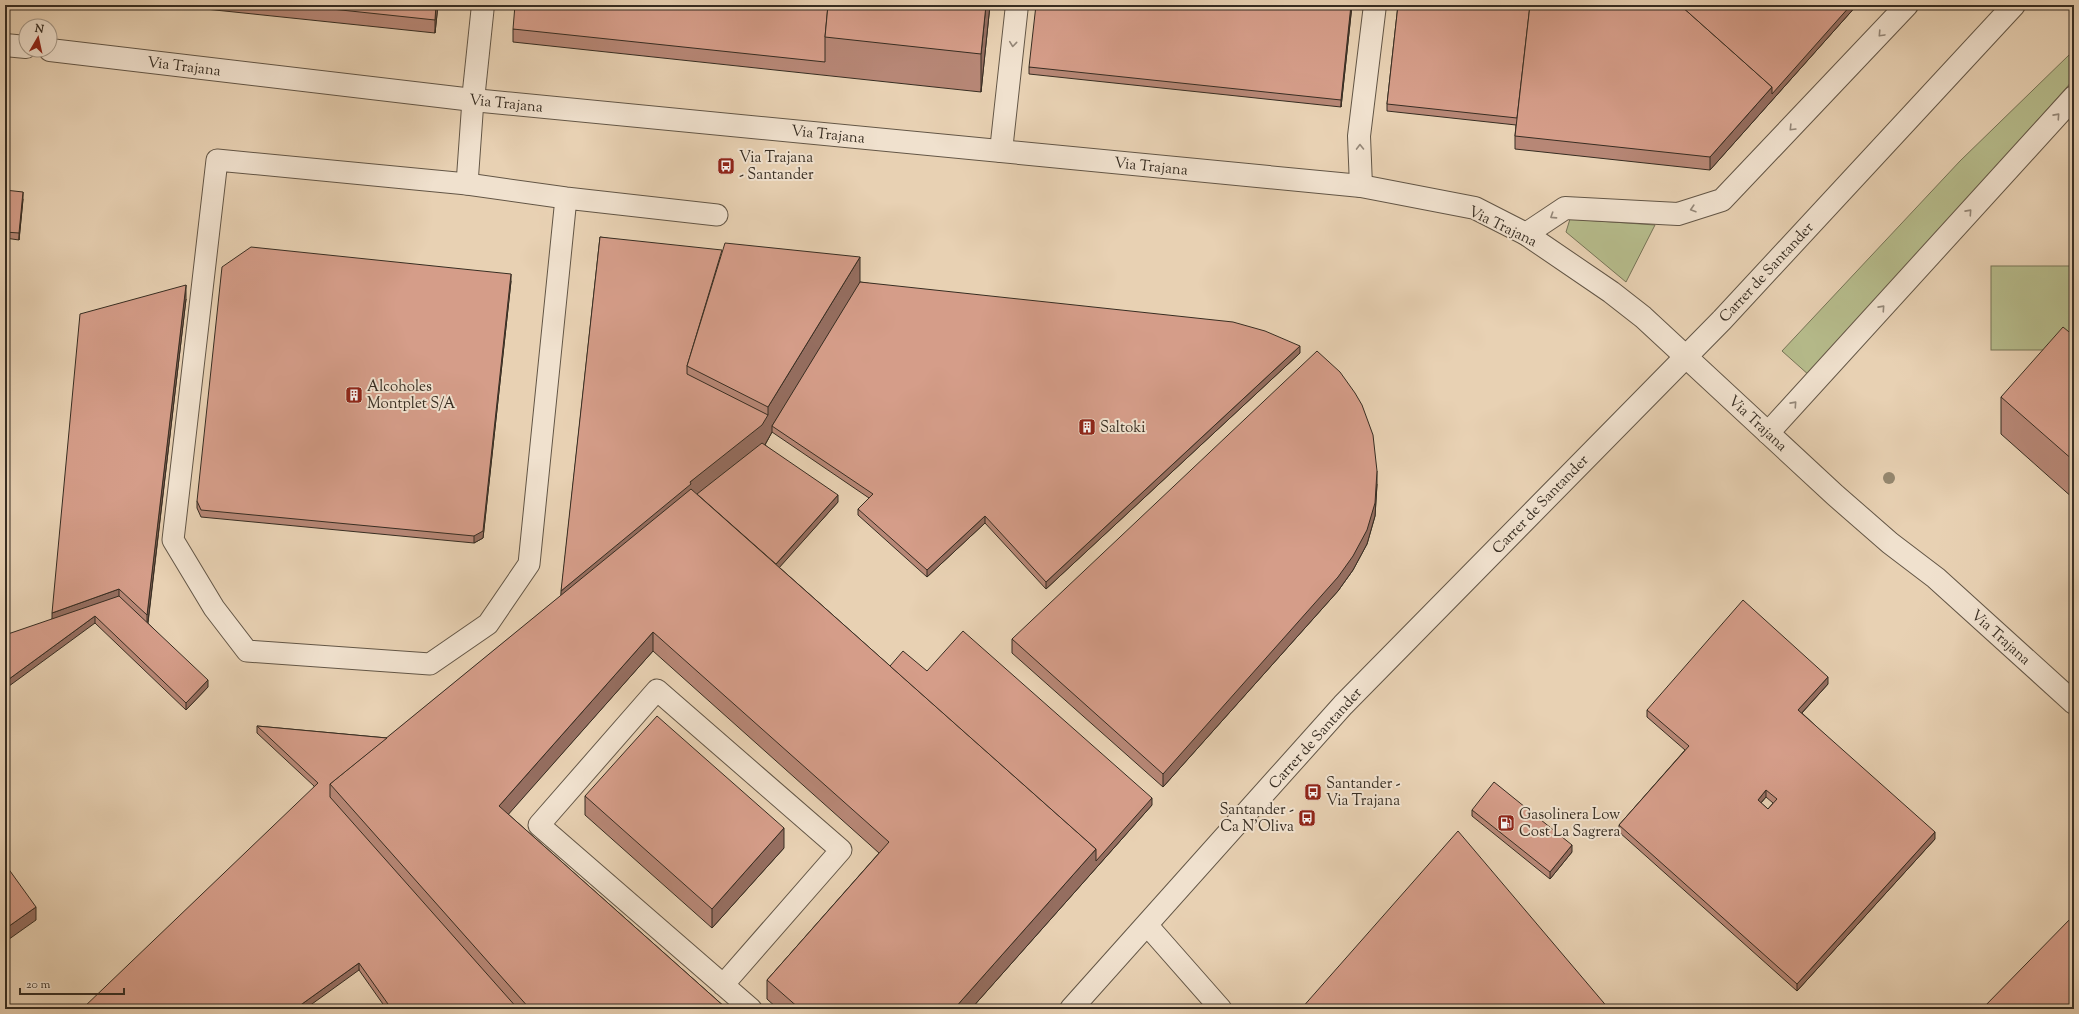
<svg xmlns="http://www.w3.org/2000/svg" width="2079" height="1014" viewBox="0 0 2079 1014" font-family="'Sorts Mill Goudy',serif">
	<rect width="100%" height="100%" fill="#e8d1b3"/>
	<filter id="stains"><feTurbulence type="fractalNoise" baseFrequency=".005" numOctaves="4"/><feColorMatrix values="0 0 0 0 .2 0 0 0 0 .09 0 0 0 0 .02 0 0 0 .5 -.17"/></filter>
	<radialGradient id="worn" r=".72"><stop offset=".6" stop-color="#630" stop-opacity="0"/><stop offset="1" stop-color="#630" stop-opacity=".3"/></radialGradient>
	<g fill="#b6bc8c" stroke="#767457">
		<polygon points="2069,55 2074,59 2074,79 1810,376 1782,351 1960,161"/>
		<polygon points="1570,219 1655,225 1626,282 1566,232"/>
		<rect x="1991" y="266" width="83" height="84"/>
	</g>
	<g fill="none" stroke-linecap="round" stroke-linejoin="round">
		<defs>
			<g id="service">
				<polyline points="467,184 473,100"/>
				<polyline points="566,198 529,564 488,624 430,664 247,651 214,608 173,540 217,160 467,184 566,198 717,215"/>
				<polyline points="1147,925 1221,1009"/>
				<polyline points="723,985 841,850 657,690 539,825 751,1009"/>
			</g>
			<g id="minor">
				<polyline points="5,45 26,47"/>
				<polyline points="50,50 473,100 1361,186 1475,208 1526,234 1611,292 1643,317 1835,495 1890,543 1936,578 2074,703"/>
				<polyline points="473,100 483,5"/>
				<polyline points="1001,151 1017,5"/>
				<polyline points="1361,186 1359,136 1375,5"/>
				<polyline points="1526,234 1565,208 1678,214 1722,200 1907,5"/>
				<polyline points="1768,433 2074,97"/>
			</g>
			<polyline id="tertiary" points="1071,1009 1343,705 1722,320 2014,5"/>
		</defs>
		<use href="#service" stroke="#635646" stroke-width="23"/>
		<use href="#minor" stroke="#635646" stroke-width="24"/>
		<use href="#tertiary" stroke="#635646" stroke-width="24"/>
		<use href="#service" stroke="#f0e1ce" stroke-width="21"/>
		<use href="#minor" stroke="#f0e1ce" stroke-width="22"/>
		<use href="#tertiary" stroke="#f0e1ce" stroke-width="22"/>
	</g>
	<circle fill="#94876f" cx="1889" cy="478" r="6"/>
	<g fill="#b78776" stroke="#372d22" fill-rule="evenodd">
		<polygon points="167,5 438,5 435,33"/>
		<polygon points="990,5 981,92 513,42 513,29"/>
		<polygon points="1352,5 1341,107 1029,74 1029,67"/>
		<polygon points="1398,5 1857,5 1710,170 1515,149 1515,136 1516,125 1387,111 1387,104"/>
		<polygon points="5,190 23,199 19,240 5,238"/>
		<polygon points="600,237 860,282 1300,353 1046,589 985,523 927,577 858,515 858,509 869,498 772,432 765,445 838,502 779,567 890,666 927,671 1152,805 971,1009 778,1009 767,999 767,980 879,853 653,651 508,814 727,1009 382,1009 385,1007 359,970 314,786 257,733 257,726 387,738 561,596"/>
		<polygon points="511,281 483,538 474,543 201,517 197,508 197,501"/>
		<polygon points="186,299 148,623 208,687 186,710 95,623 52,619"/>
		<polygon points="2074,336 2074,499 2001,434 2001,397"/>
		<polygon points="1377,484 1375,516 1367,544 1353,570 1338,591 1163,787 1012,653 1012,639"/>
		<path d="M1828,684L1802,713L1935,839L1797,991L1619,832V825L1685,750L1647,717V710ZM1766,797L1773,803L1768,809L1761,803Z"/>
		<polygon points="585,796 784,848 712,928 585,815"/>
		<polygon points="1472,810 1572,852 1550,879 1472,816"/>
	</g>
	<g fill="#956e60" stroke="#372d22">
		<polygon points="436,5 438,5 435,33 435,20"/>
		<polygon points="986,5 990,5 981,92 981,54"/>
		<polygon points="1351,5 1352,5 1341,107 1341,100"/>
		<polygon points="1851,5 1857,5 1710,170 1710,157 1772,87"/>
		<polygon points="23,192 23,199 19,240 19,233"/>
		<polygon points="860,257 860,289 772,426 772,432 762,450 561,615 561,591 690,482 768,415 768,407"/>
		<polygon points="511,274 511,281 483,538 474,543 474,536"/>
		<polygon points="186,285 186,299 147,629 147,615"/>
		<polygon points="1300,346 1300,353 1046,589 1046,582"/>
		<polygon points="1377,471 1377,484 1375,516 1367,544 1353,570 1338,591 1163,787 1163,774"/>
		<polygon points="838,495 838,502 770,578 770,571"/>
		<polygon points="985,516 985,523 927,577 927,570"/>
		<polygon points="119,589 119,603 52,626 52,613"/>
		<polygon points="95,616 95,623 5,689 5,682"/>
		<polygon points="653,632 653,651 499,825 499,806"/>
		<polygon points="1828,677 1828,684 1798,717 1798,710"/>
		<polygon points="208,680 208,687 186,710 186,703"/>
		<polygon points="1766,790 1766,797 1758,806 1758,800"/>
		<polygon points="1152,798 1152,805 971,1009 954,1009 1096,849"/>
		<polygon points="784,828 784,848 712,928 712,909"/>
		<polygon points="1935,832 1935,839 1797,991 1797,984"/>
		<polygon points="1572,845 1572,852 1550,879 1550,872"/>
		<polygon points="36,907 36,920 5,942 5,929"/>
		<polygon points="359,963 359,970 305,1009 295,1009"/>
	</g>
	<g fill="#d59d89" stroke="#372d22" fill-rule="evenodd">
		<polygon points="294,5 436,5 435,20"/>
		<polygon points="515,5 828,5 825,37 825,62 513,29"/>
		<polygon points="828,5 986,5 981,54 825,37"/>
		<polygon points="1036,5 1351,5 1341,100 1029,67"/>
		<polygon points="1398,5 1530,5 1517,118 1387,104"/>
		<polygon points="1530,5 1680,5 1772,87 1710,157 1515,136"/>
		<polygon points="1680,5 1851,5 1772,94 1772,87"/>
		<polygon points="5,190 23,192 19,233 5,232"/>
		<polygon points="600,237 722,250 687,366 687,374 768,415 762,425 690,482 691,484 561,591"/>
		<polygon points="725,243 860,257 768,407 687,366"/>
		<polygon points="251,247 511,274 483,531 474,536 201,510 197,501 222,267"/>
		<polygon points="860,282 1233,322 1265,331 1300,346 1046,582 985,516 927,570 858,509 873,494 772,426"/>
		<polygon points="186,285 147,615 119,589 52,613 80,314"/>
		<polygon points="2063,327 2074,336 2074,461 2001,397"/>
		<polygon points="1317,351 1340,372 1355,393 1362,405 1373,435 1377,471 1375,503 1367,530 1353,556 1338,577 1163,774 1012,639"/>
		<polygon points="762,443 838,495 776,564 697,494"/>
		<polygon points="691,489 1096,849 954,1009 800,1009 767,980 889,842 653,632 499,806 727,1009 530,1009 330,784"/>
		<polygon points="119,596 208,680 186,703 95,616 5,682 5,635"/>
		<path d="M1743,600L1828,677L1798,710L1935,832L1797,984L1619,825L1689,746L1647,710ZM1766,790L1777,799L1768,809L1758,800Z"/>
		<polygon points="963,631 1152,798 1096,861 1096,849 890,666 903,651 927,671"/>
		<polygon points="657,716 784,828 712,909 585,796"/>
		<polygon points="257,726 387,738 330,784 330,797 518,1009 382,1009 388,1004 359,963 295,1009 82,1009 318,783"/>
		<polygon points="1494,782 1572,845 1550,872 1472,810"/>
		<polygon points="1458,831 1609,1009 1301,1009"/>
		<polygon points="5,864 36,907 5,929"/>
		<polygon points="2074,915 2074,1009 1982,1009"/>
	</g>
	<defs><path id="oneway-chevron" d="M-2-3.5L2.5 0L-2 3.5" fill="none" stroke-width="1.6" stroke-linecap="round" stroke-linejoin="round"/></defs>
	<g stroke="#948778">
		<use href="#oneway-chevron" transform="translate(1881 34) rotate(133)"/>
		<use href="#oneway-chevron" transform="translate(1013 44) rotate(96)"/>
		<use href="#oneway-chevron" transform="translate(2057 116) rotate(-48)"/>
		<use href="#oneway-chevron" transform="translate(1792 128) rotate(134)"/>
		<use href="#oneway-chevron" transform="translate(1360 147) rotate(-91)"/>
		<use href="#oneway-chevron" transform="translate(1693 209) rotate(163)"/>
		<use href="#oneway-chevron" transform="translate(1969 212) rotate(-48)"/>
		<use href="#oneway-chevron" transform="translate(1553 216) rotate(147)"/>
		<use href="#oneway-chevron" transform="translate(1882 308) rotate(-48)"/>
		<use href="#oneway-chevron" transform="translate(1794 404) rotate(-48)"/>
	</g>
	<defs>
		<symbol id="bus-square" viewBox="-11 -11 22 22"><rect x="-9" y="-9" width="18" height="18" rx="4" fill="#8f2418" stroke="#f0e1ce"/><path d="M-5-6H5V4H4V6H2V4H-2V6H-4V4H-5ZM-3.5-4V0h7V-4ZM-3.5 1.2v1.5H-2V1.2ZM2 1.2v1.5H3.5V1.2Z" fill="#fff"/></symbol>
		<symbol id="building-square" viewBox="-11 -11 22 22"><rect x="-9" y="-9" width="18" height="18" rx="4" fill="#8f2418" stroke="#f0e1ce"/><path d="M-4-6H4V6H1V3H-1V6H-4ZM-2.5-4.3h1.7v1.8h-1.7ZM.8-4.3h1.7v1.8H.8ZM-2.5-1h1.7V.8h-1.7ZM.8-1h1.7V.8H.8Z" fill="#fff"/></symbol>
		<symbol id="fuel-square" viewBox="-11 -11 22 22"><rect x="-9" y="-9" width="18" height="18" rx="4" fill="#8f2418" stroke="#f0e1ce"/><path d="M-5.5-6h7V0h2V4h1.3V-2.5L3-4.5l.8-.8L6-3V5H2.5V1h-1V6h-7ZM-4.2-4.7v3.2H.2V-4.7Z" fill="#fff"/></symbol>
	</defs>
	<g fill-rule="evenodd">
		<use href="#bus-square" x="716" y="156" width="20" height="20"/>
		<use href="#building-square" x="344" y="385" width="20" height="20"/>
		<use href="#building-square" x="1077" y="417" width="20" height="20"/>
		<use href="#bus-square" x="1303" y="782" width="20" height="20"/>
		<use href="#bus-square" x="1297" y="808" width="20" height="20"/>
		<use href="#fuel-square" x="1496" y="813" width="20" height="20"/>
	</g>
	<g text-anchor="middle" stroke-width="4" stroke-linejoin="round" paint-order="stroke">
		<g font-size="15" fill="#372d22" stroke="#f0e1ce">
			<text transform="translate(184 66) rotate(7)" y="5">Via Trajana</text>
			<text transform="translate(506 103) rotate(6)" y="5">Via Trajana</text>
			<text transform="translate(828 134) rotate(6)" y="5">Via Trajana</text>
			<text transform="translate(1151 166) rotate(6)" y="5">Via Trajana</text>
			<text transform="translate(1503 226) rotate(26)" y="5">Via Trajana</text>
			<text transform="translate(1766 272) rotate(-47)" y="5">Carrer de Santander</text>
			<text transform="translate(1758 423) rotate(43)" y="5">Via Trajana</text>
			<text transform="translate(1540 504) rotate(-46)" y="5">Carrer de Santander</text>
			<text transform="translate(2001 637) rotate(42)" y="5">Via Trajana</text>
			<text transform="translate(1315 738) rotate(-48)" y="5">Carrer de Santander</text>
		</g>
		<g font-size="15" fill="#372d22" stroke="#f0e1ce" text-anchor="start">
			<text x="739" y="162">Via Trajana<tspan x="739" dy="17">- Santander</tspan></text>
			<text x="367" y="391">Alcoholes<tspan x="367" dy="17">Montplet S/A</tspan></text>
			<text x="1100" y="432">Saltoki</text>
			<text x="1326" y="788">Santander -<tspan x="1326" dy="17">Via Trajana</tspan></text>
			<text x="1294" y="814" text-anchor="end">Santander -<tspan x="1294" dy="17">Ca N'Oliva</tspan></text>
			<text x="1519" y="819">Gasolinera Low<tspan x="1519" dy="17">Cost La Sagrera</tspan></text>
		</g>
	</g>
	<rect width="2079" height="1014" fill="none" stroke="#e8d1b3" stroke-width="20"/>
	<rect x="6" y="6" width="2067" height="1002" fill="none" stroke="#372d22" stroke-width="2"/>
	<rect x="10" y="10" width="2059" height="994" fill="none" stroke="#372d22"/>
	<g transform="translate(38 38) rotate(9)"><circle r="19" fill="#f0e1ce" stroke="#a69989"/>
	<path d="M0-3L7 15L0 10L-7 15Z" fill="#8f2418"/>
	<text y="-6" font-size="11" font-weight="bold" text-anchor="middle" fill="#372d22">N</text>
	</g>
	<path d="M20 988v6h104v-6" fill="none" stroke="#372d22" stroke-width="2"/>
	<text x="26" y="988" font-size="12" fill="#372d22" stroke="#f0e1ce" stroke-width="3" paint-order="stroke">20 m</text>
	<rect width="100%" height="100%" filter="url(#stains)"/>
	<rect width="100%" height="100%" fill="url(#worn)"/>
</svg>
